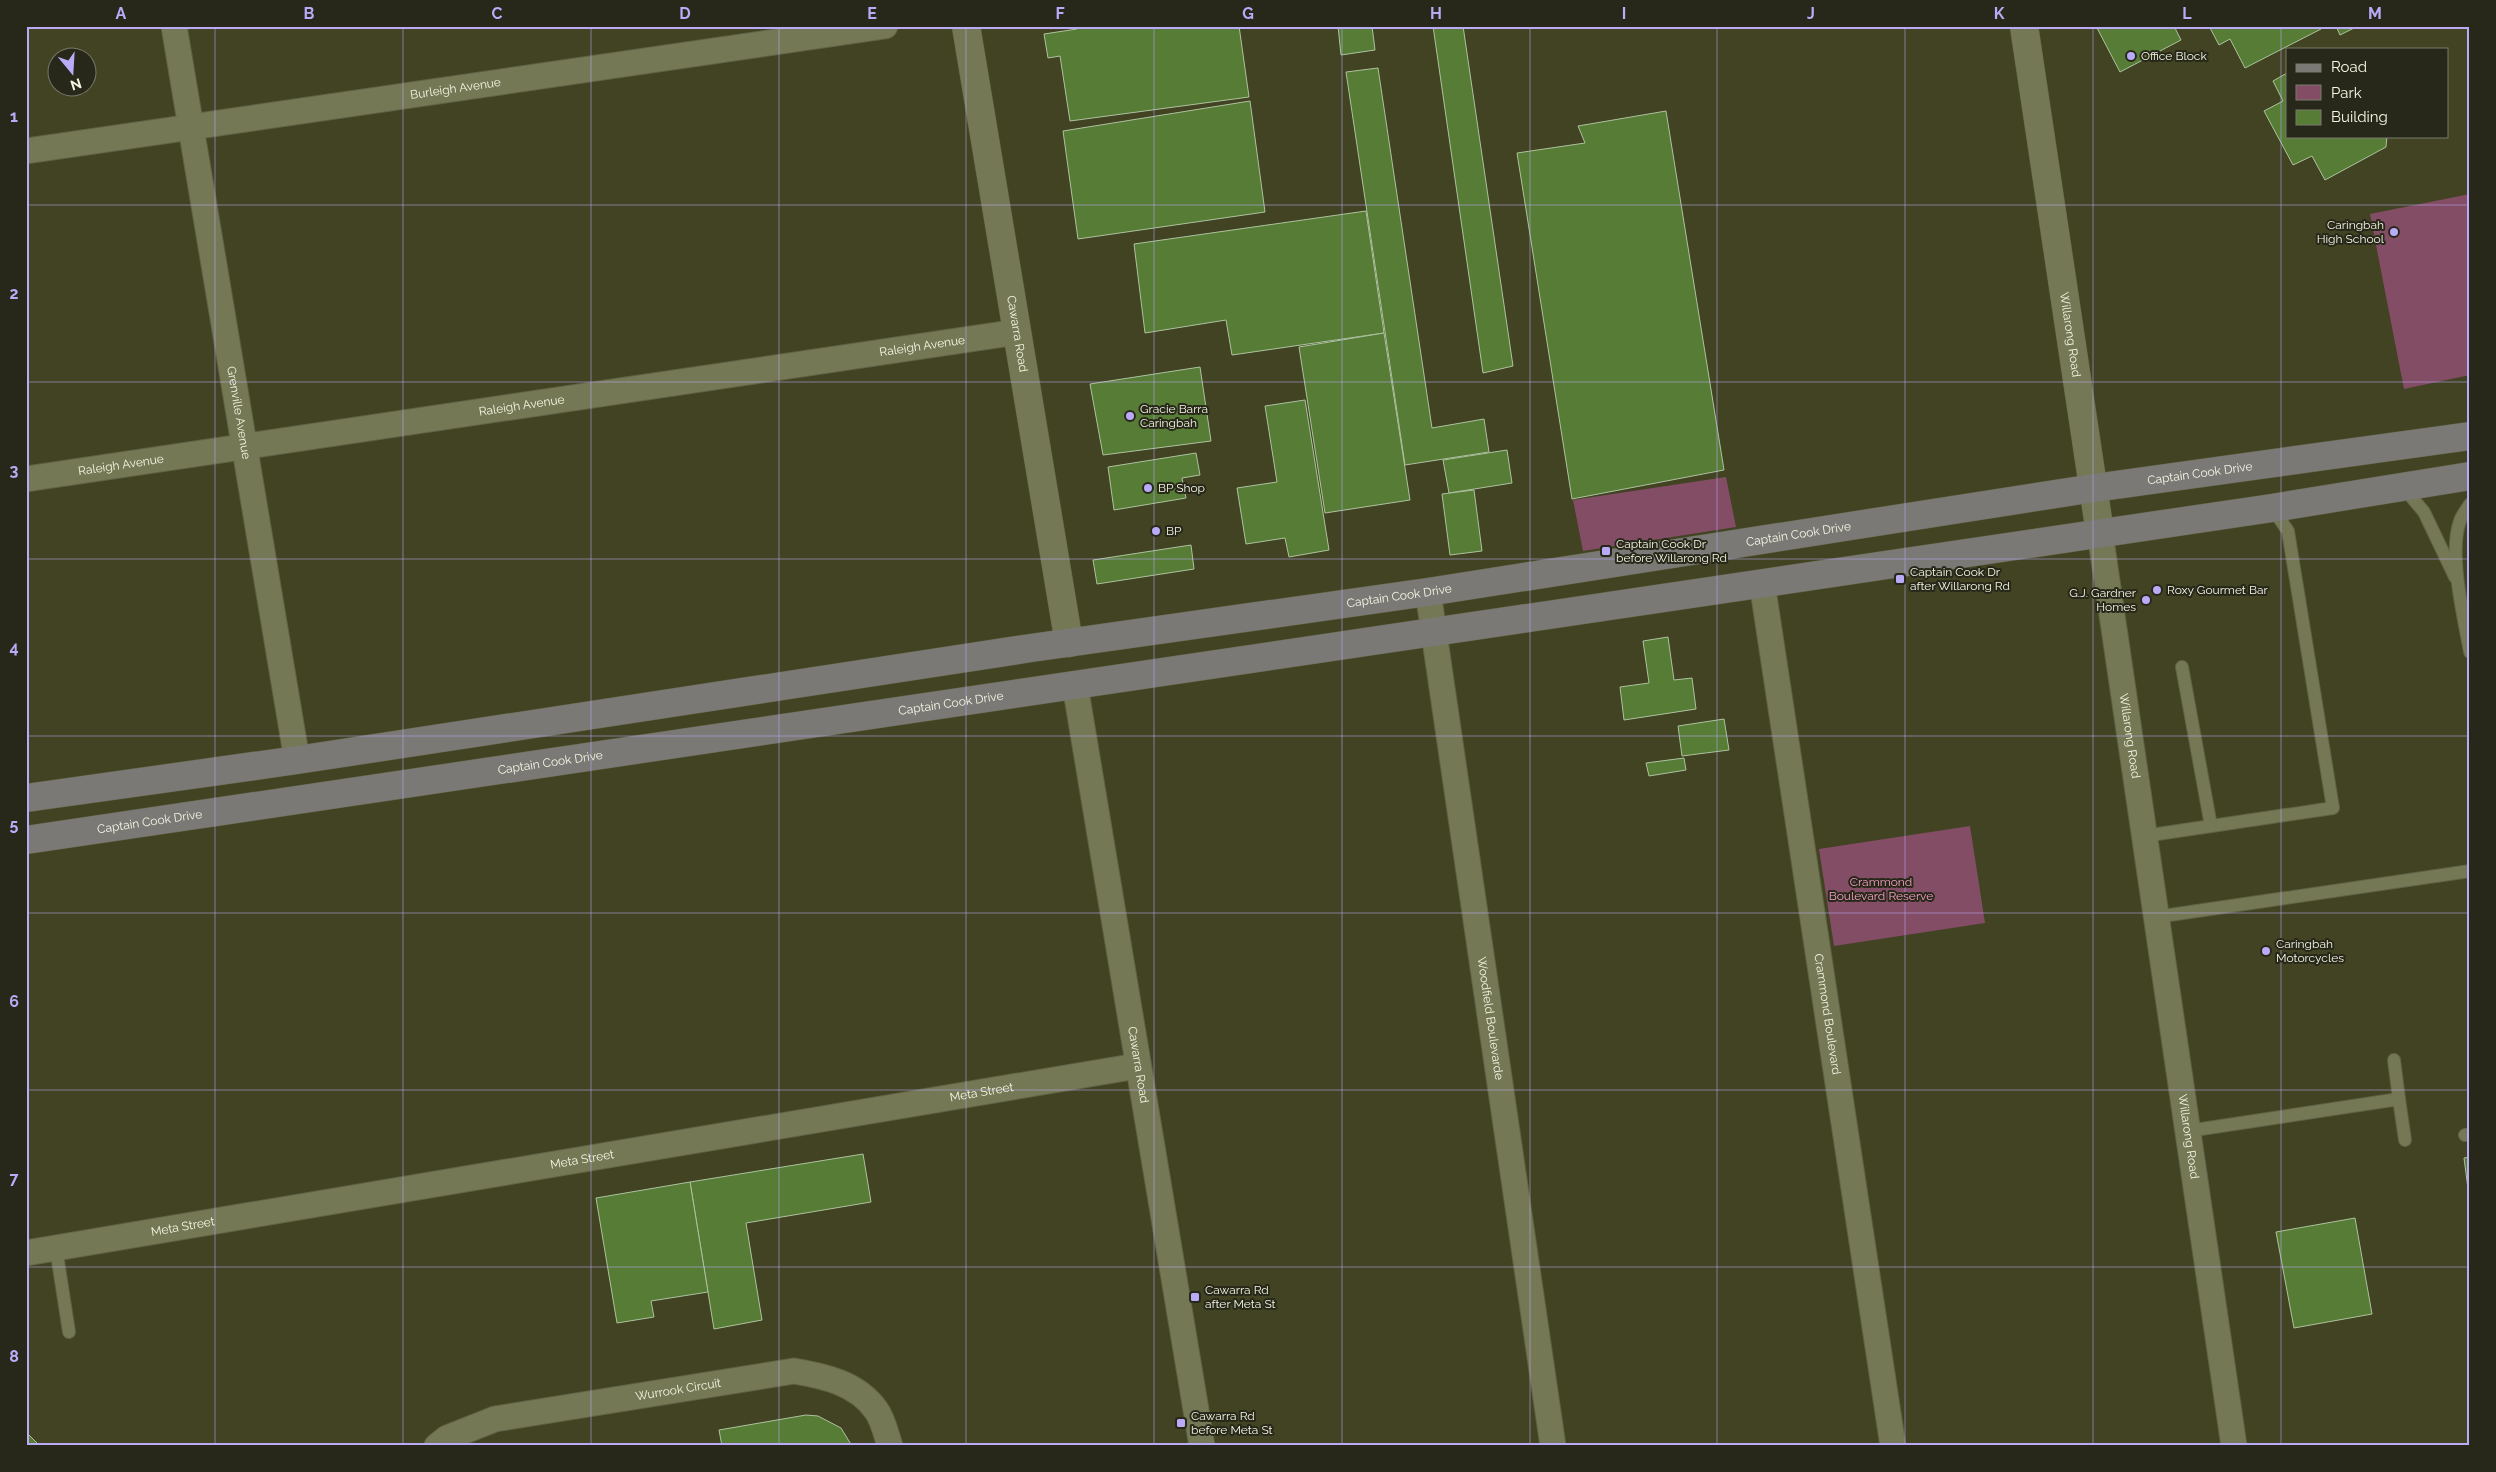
<svg xmlns="http://www.w3.org/2000/svg" width="2496" height="1472" viewBox="0 0 2496 1472" font-family="Raleway,sans-serif">
	<rect width="100%" height="100%" fill="#414322"/>
	<g fill="#834d65">
		<polygon points="2470,194 2470,375 2404,389 2370,214"/>
		<polygon points="1726,477 1736,527 1583,551 1573,500"/>
		<polygon points="1970,826 1985,923 1834,946 1819,849"/>
	</g>
	<g fill="#567c35" stroke="#aec2a0">
		<polygon points="1076,26 1239,26 1249,97 1070,121 1060,56 1048,58 1044,34 1077,29"/>
		<polygon points="1338,26 1372,26 1375,50 1341,55"/>
		<polygon points="1433,26 1463,26 1513,366 1483,373"/>
		<polygon points="2096,26 2174,26 2181,40 2120,72"/>
		<polygon points="2209,26 2320,26 2321,29 2245,68 2230,39 2219,45"/>
		<polygon points="2336,26 2358,26 2340,35"/>
		<polygon points="1378,68 1432,428 1484,419 1489,452 1405,465 1346,72"/>
		<polygon points="2287,73 2287,136 2387,136 2386,147 2325,180 2312,156 2293,165 2264,111 2283,101 2273,81"/>
		<polygon points="1250,101 1265,212 1078,239 1063,131"/>
		<polygon points="1666,111 1724,470 1572,499 1517,153 1585,143 1578,126"/>
		<polygon points="1366,211 1384,333 1232,355 1226,320 1145,333 1134,244"/>
		<polygon points="1384,333 1410,500 1325,513 1299,347"/>
		<polygon points="1200,367 1211,441 1103,455 1090,384"/>
		<polygon points="1305,400 1329,550 1289,557 1285,538 1246,544 1237,488 1277,482 1265,406"/>
		<polygon points="1507,450 1512,483 1449,493 1443,460"/>
		<polygon points="1196,453 1200,475 1182,478 1186,498 1114,510 1108,467"/>
		<polygon points="1474,490 1482,551 1450,555 1442,494"/>
		<polygon points="1191,545 1194,569 1097,584 1093,560"/>
		<polygon points="1668,637 1674,680 1692,678 1696,709 1624,720 1620,687 1649,683 1643,641"/>
		<polygon points="1724,719 1729,750 1682,756 1678,726"/>
		<polygon points="1684,758 1686,770 1649,776 1646,763"/>
		<polygon points="863,1154 871,1202 746,1223 762,1320 714,1329 690,1182"/>
		<polygon points="2470,1157 2470,1204 2464,1158"/>
		<polygon points="690,1182 708,1292 651,1301 654,1317 617,1323 596,1198"/>
		<polygon points="2355,1218 2372,1314 2294,1328 2276,1232"/>
		<polygon points="806,1415 818,1416 841,1428 852,1446 722,1446 719,1430"/>
		<polygon points="26,1432 40,1446 26,1446"/>
	</g>
	<g fill="none" stroke-linecap="round" stroke-linejoin="round">
		<defs>
			<g id="service">
				<polyline points="2403,487 2424,512 2455,577"/>
				<path d="M2470,504C2467,509 2462,515 2460,521C2448,553 2464,618 2470,652"/>
				<polyline points="2182,667 2211,826"/>
				<polyline points="2144,836 2333,808 2288,531 2272,508"/>
				<polyline points="2156,917 2470,871"/>
				<polyline points="2394,1060 2399,1099"/>
				<polyline points="2188,1131 2399,1099 2405,1140"/>
				<polyline points="2465,1135 2470,1134"/>
				<polyline points="56,1248 69,1332"/>
			</g>
			<g id="minor">
				<path id="s1" d="M174,26L297,760"/>
				<path id="s2" d="M26,151L885,26"/>
				<path id="s3" d="M26,479L1017,332"/>
				<path id="s4" d="M2100,533L2234,1446"/>
				<path id="s5" d="M1762,583L1893,1446"/>
				<path id="s6" d="M1428,592L1553,1446"/>
				<path id="s7" d="M1075,685L1202,1446"/>
				<path id="s8" d="M26,1253L1137,1066"/>
				<path id="s9" d="M437,1446L447,1438L495,1419L794,1371C824,1376 857,1383 876,1410C883,1419 886,1434 890,1446"/>
			</g>
			<g id="tertiary">
				<path id="s10" d="M966,26L1069,643"/>
				<path id="s11" d="M2024,26L2100,533"/>
			</g>
			<g id="secondary">
				<path id="s12" d="M26,798L297,760L1031,648L1428,592L2094,488L2470,436"/>
				<path id="s13" d="M26,840L2272,508L2470,476"/>
			</g>
		</defs>
		<use href="#service" stroke="#606245" stroke-width="14"/>
		<use href="#minor" stroke="#606245" stroke-width="27"/>
		<use href="#tertiary" stroke="#606245" stroke-width="29"/>
		<use href="#secondary" stroke="#606245" stroke-width="29"/>
		<use href="#service" stroke="#757855" stroke-width="12"/>
		<use href="#minor" stroke="#757855" stroke-width="25"/>
		<use href="#tertiary" stroke="#757855" stroke-width="28"/>
		<use href="#secondary" stroke="#7b7975" stroke-width="28"/>
	</g>
	<path fill="none" stroke="#b9abf7" stroke-width="1" stroke-opacity="0.55" d="M215,26V1446M403,26V1446M591,26V1446M779,26V1446M966,26V1446M1154,26V1446M1342,26V1446M1530,26V1446M1717,26V1446M1905,26V1446M2093,26V1446M2281,26V1446M26,205H2470M26,382H2470M26,559H2470M26,736H2470M26,913H2470M26,1090H2470M26,1267H2470"/>
	<g fill="#b9abf7" stroke="#27281a" stroke-width="2">
		<circle cx="2131" cy="56" r="5"/>
		<circle cx="2394" cy="232" r="5"/>
		<circle cx="1130" cy="416" r="5"/>
		<circle cx="1148" cy="488" r="5"/>
		<circle cx="1156" cy="531" r="5"/>
		<rect x="1601" y="546" width="10" height="10" rx="2.5"/>
		<rect x="1895" y="574" width="10" height="10" rx="2.5"/>
		<circle cx="2157" cy="590" r="5"/>
		<circle cx="2146" cy="600" r="5"/>
		<circle cx="2266" cy="951" r="5"/>
		<rect x="1190" y="1292" width="10" height="10" rx="2.5"/>
		<rect x="1176" y="1418" width="10" height="10" rx="2.5"/>
	</g>
	<g text-anchor="middle" stroke-width="4" stroke-linejoin="round" paint-order="stroke">
		<g font-size="12" fill="#f4f6e3" stroke="#27281a" text-anchor="start">
			<text x="2141" y="60">Office Block</text>
			<text x="2384" y="229" text-anchor="end">Caringbah<tspan x="2384" dy="14">High School</tspan></text>
			<text x="1140" y="413">Gracie Barra<tspan x="1140" dy="14">Caringbah</tspan></text>
			<text x="1158" y="492">BP Shop</text>
			<text x="1166" y="535">BP</text>
			<text x="1616" y="548">Captain Cook Dr<tspan x="1616" dy="14">before Willarong Rd</tspan></text>
			<text x="1910" y="576">Captain Cook Dr<tspan x="1910" dy="14">after Willarong Rd</tspan></text>
			<text x="2167" y="594">Roxy Gourmet Bar</text>
			<text x="2136" y="597" text-anchor="end">G.J. Gardner<tspan x="2136" dy="14">Homes</tspan></text>
			<text x="2276" y="948">Caringbah<tspan x="2276" dy="14">Motorcycles</tspan></text>
			<text x="1205" y="1294">Cawarra Rd<tspan x="1205" dy="14">after Meta St</tspan></text>
			<text x="1191" y="1420">Cawarra Rd<tspan x="1191" dy="14">before Meta St</tspan></text>
		</g>
		<g font-size="12" fill="#f4f6e3" stroke="#27281a">
			<text dy="4" stroke="none"><textPath href="#s2" startOffset="434">Burleigh Avenue</textPath></text>
			<text dy="4" stroke="none"><textPath href="#s10" startOffset="312">Cawarra Road</textPath></text>
			<text dy="4" stroke="none"><textPath href="#s11" startOffset="312">Willarong Road</textPath></text>
			<text dy="4" stroke="none"><textPath href="#s3" startOffset="906">Raleigh Avenue</textPath></text>
			<text dy="4" stroke="none"><textPath href="#s3" startOffset="501">Raleigh Avenue</textPath></text>
			<text dy="4" stroke="none"><textPath href="#s1" startOffset="392">Grenville Avenue</textPath></text>
			<text dy="4" stroke="none"><textPath href="#s3" startOffset="96">Raleigh Avenue</textPath></text>
			<text dy="4" stroke="none"><textPath href="#s12" startOffset="2198">Captain Cook Drive</textPath></text>
			<text dy="4" stroke="none"><textPath href="#s12" startOffset="1792">Captain Cook Drive</textPath></text>
			<text dy="4" stroke="none"><textPath href="#s12" startOffset="1388">Captain Cook Drive</textPath></text>
			<text dy="4" stroke="none"><textPath href="#s13" startOffset="935">Captain Cook Drive</textPath></text>
			<text dy="4" stroke="none"><textPath href="#s4" startOffset="205">Willarong Road</textPath></text>
			<text dy="4" stroke="none"><textPath href="#s13" startOffset="530">Captain Cook Drive</textPath></text>
			<text dy="4" stroke="none"><textPath href="#s13" startOffset="125">Captain Cook Drive</textPath></text>
			<text dy="4" stroke="none"><textPath href="#s5" startOffset="436">Crammond Boulevard</textPath></text>
			<text dy="4" stroke="none"><textPath href="#s6" startOffset="431">Woodfield Boulevarde</textPath></text>
			<text dy="4" stroke="none"><textPath href="#s7" startOffset="385">Cawarra Road</textPath></text>
			<text dy="4" stroke="none"><textPath href="#s8" startOffset="969">Meta Street</textPath></text>
			<text dy="4" stroke="none"><textPath href="#s4" startOffset="610">Willarong Road</textPath></text>
			<text dy="4" stroke="none"><textPath href="#s8" startOffset="564">Meta Street</textPath></text>
			<text dy="4" stroke="none"><textPath href="#s8" startOffset="159">Meta Street</textPath></text>
			<text dy="4" stroke="none"><textPath href="#s9" startOffset="250">Wurrook Circuit</textPath></text>
		</g>
		<g font-size="12" fill="#f6a0c5" stroke="#27281a">
			<text x="1881" y="886">Crammond<tspan x="1881" dy="14">Boulevard Reserve</tspan></text>
		</g>
	</g>
	<rect width="2496" height="1472" fill="none" stroke="#27281a" stroke-width="55"/>
	<rect x="2286" y="48" width="162" height="90" fill="#27281a" stroke="#797a6a"/>
	<rect x="2296" y="64" width="25" height="8" fill="#7b7975" stroke="#797a6a"/>
	<text x="2331" y="72" font-size="15" fill="#f4f6e3">Road</text>
	<rect x="2296" y="85" width="25" height="15" fill="#834d65" stroke="#797a6a"/>
	<text x="2331" y="98" font-size="15" fill="#f4f6e3">Park</text>
	<rect x="2296" y="110" width="25" height="15" fill="#567c35" stroke="#797a6a"/>
	<text x="2331" y="122" font-size="15" fill="#f4f6e3">Building</text>
	<g transform="translate(72 72) rotate(162)"><circle r="24" fill="#27281a" stroke="#797a6a"/>
	<path d="M0-4L9 19L0 12L-9 19Z" fill="#b9abf7"/>
	<text y="-8" font-size="14" font-weight="bold" text-anchor="middle" fill="#f4f6e3">N</text>
	</g>
	<rect x="28" y="28" width="2440" height="1416" fill="none" stroke="#b9abf7" stroke-width="2"/>
	<g font-size="16" text-anchor="middle" font-weight="bold" fill="#b9abf7">
		<text x="121" y="19">A</text>
		<text x="309" y="19">B</text>
		<text x="497" y="19">C</text>
		<text x="685" y="19">D</text>
		<text x="872" y="19">E</text>
		<text x="1060" y="19">F</text>
		<text x="1248" y="19">G</text>
		<text x="1436" y="19">H</text>
		<text x="1624" y="19">I</text>
		<text x="1811" y="19">J</text>
		<text x="1999" y="19">K</text>
		<text x="2187" y="19">L</text>
		<text x="2375" y="19">M</text>
		<text x="14" y="122">1</text>
		<text x="14" y="299">2</text>
		<text x="14" y="476">3</text>
		<text x="14" y="653">4</text>
		<text x="14" y="830">5</text>
		<text x="14" y="1007">6</text>
		<text x="14" y="1184">7</text>
		<text x="14" y="1362">8</text>
	</g>
</svg>
